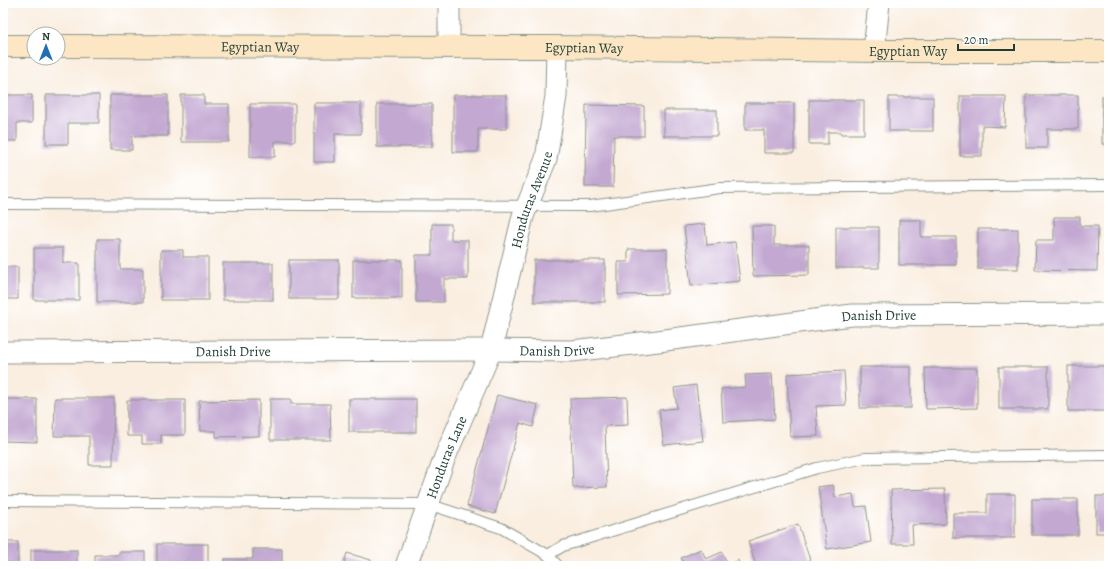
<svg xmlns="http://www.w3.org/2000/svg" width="1112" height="569" viewBox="0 0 1112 569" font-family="Alegreya,serif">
	<rect width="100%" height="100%" fill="#fff"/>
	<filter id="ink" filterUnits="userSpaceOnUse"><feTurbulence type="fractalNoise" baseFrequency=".025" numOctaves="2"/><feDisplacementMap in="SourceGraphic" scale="8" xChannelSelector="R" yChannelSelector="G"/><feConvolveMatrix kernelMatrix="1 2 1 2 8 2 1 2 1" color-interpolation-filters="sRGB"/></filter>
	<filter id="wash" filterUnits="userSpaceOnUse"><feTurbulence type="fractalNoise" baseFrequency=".012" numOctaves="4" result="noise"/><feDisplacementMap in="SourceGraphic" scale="16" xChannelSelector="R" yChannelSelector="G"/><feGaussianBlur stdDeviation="0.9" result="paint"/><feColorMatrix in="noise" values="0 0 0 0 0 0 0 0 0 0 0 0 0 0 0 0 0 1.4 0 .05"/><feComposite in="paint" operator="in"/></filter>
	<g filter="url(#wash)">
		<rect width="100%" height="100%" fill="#faeee0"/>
		<g id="blocks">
			<g fill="#c3a8d2">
				<polygon points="3,95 32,95 32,123 17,123 17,141 3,141"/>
				<polygon points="46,95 99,95 99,123 68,123 68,144 46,144"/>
				<polygon points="110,95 168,95 168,136 132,136 132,150 110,150"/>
				<polygon points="181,95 204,95 204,104 229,104 229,142 181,142"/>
				<polygon points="453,95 506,95 506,129 478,129 478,152 453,152"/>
				<polygon points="1026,95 1078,95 1078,129 1047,129 1047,148 1026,148"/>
				<polygon points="960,96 1006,96 1005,127 982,126 982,156 960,156"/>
				<rect x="1102" y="96" width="7" height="48"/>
				<rect x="889" y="97" width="44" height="34"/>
				<polygon points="809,100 864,100 864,134 841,134 841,132 828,132 828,144 809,144"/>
				<polygon points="314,103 361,103 361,134 335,134 335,162 314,162"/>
				<polygon points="745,103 794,103 794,153 764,153 764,130 745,130"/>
				<polygon points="250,104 295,104 295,141 275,141 275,157 250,157"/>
				<rect x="377" y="104" width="55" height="43"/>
				<polygon points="586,105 644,106 644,136 614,136 613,187 585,187"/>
				<rect x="664" y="110" width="53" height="26"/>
				<polygon points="1054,217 1080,217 1080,226 1098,226 1097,271 1035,270 1036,240 1054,240"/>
				<polygon points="899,220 921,220 921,237 956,237 956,265 899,265"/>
				<polygon points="432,224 451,224 451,240 468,240 468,279 444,279 444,302 416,302 416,255 432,255"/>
				<polygon points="705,224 707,245 735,242 740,281 691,286 684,226"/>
				<polygon points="752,226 774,226 774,245 809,245 809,275 753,276"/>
				<rect x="836" y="227" width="43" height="41"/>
				<rect x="978" y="229" width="40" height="40"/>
				<polygon points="97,239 120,239 120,269 143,269 143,302 97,302"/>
				<polygon points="34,248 63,248 63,263 79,263 79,300 34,300"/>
				<polygon points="628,249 667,249 667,294 618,295 618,262 628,262"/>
				<polygon points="161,250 183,250 183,257 208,257 208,300 161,300"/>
				<rect x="289" y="260" width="50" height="39"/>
				<rect x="353" y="260" width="49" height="38"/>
				<rect x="534" y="260" width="71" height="42"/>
				<rect x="223" y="263" width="50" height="37"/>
				<rect x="3" y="267" width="15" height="32"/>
				<rect x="1068" y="366" width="41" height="45"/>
				<rect x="860" y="367" width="51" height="41"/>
				<rect x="999" y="367" width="49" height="42"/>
				<polygon points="925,368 977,368 977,408 926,409"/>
				<polygon points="844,371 846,405 816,406 818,436 790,437 787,374"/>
				<polygon points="772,374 775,419 723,422 721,389 746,387 745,375"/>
				<polygon points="696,385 703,441 664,445 659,410 677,408 674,388"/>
				<polygon points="497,395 538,405 533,427 520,423 495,514 467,506"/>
				<polygon points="627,397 628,425 605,426 607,487 573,488 570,399"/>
				<polygon points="55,398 114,398 113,465 89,465 89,436 54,436"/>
				<polygon points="3,399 37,399 37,442 3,441"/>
				<polygon points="270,399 291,399 291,404 330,404 331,440 270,440"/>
				<rect x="349" y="399" width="67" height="33"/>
				<polygon points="127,400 185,400 185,435 161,435 161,444 142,444 142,436 127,436"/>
				<polygon points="259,400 259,436 216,437 216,431 200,431 199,401"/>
				<polygon points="833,485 835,497 853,494 855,507 866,506 871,542 827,549 818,487"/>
				<polygon points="945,489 946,524 912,525 913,544 892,544 891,490"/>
				<polygon points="987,494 1015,494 1015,538 953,538 953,513 987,513"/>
				<rect x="1096" y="496" width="13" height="37"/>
				<rect x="1032" y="499" width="46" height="36"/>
				<polygon points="798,524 811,563 801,566 756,566 748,541"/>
				<rect x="3" y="542" width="15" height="24"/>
				<rect x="157" y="544" width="51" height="22"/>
				<polygon points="253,549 282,549 282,566 225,566 225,559 253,559"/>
				<polygon points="701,549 706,559 722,552 728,565 738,560 740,566 685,566 681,558"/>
				<rect x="31" y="550" width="46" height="16"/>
				<polygon points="119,552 145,552 145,566 95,566 95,555 119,555"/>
				<polygon points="347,553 371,560 369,566 343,566"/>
			</g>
		</g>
	</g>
	<g filter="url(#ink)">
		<use href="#blocks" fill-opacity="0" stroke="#8c968a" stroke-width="1"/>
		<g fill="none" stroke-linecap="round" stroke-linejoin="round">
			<defs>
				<g id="lane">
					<polyline points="3,204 590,206 720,188 1109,185"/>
					<polyline points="3,501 428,504 501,528 548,555 558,566"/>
					<polyline points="548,555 563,546 817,468 865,458 1109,455"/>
				</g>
				<g id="street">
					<polyline points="449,3 449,47"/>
					<polyline points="874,51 879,3"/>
					<path id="s1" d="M3,352L491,350L572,351L658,341L852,315L1109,314"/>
					<path id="s2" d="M406,566L445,457L491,350L523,216L546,159L556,96L557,47"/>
				</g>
				<g id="secondary">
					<polyline points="3,46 34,46"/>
					<path id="s3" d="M58,46L557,47L874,51H1109"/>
				</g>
			</defs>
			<use href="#lane" stroke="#8c968a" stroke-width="12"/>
			<use href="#street" stroke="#8c968a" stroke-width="23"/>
			<use href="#secondary" stroke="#8c968a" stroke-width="24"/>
			<use href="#lane" stroke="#fff" stroke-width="10"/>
			<use href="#street" stroke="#fff" stroke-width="21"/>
			<use href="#secondary" stroke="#fce6c4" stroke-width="22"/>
		</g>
	</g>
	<g text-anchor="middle" stroke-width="3" stroke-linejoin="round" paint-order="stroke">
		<g font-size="14" fill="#1f3d34" stroke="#fff">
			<text dy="5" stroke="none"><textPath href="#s3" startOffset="202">Egyptian Way</textPath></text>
			<text dy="5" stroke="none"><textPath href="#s3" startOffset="526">Egyptian Way</textPath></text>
			<text dy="5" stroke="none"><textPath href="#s3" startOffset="850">Egyptian Way</textPath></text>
			<text dy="5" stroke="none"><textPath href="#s2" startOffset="388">Honduras Avenue</textPath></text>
			<text dy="5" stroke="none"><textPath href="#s1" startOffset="878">Danish Drive</textPath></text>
			<text dy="5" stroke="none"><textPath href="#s1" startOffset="554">Danish Drive</textPath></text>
			<text dy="5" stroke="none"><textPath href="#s1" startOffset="230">Danish Drive</textPath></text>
			<text dy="5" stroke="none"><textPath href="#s2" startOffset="116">Honduras Lane</textPath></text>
		</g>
	</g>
	<rect width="1112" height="569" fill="none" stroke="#fff" stroke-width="16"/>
	<g transform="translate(46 46)"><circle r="19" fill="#ffffff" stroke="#a5b1ae"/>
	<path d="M0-3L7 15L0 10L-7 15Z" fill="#1f6fb2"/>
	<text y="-6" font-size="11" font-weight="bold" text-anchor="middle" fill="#1f3d34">N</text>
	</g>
	<path d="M958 44v6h56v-6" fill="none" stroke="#1f3d34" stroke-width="2"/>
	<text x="964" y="44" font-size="12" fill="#1f3d34" stroke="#ffffff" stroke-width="3" paint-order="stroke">20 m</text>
</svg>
